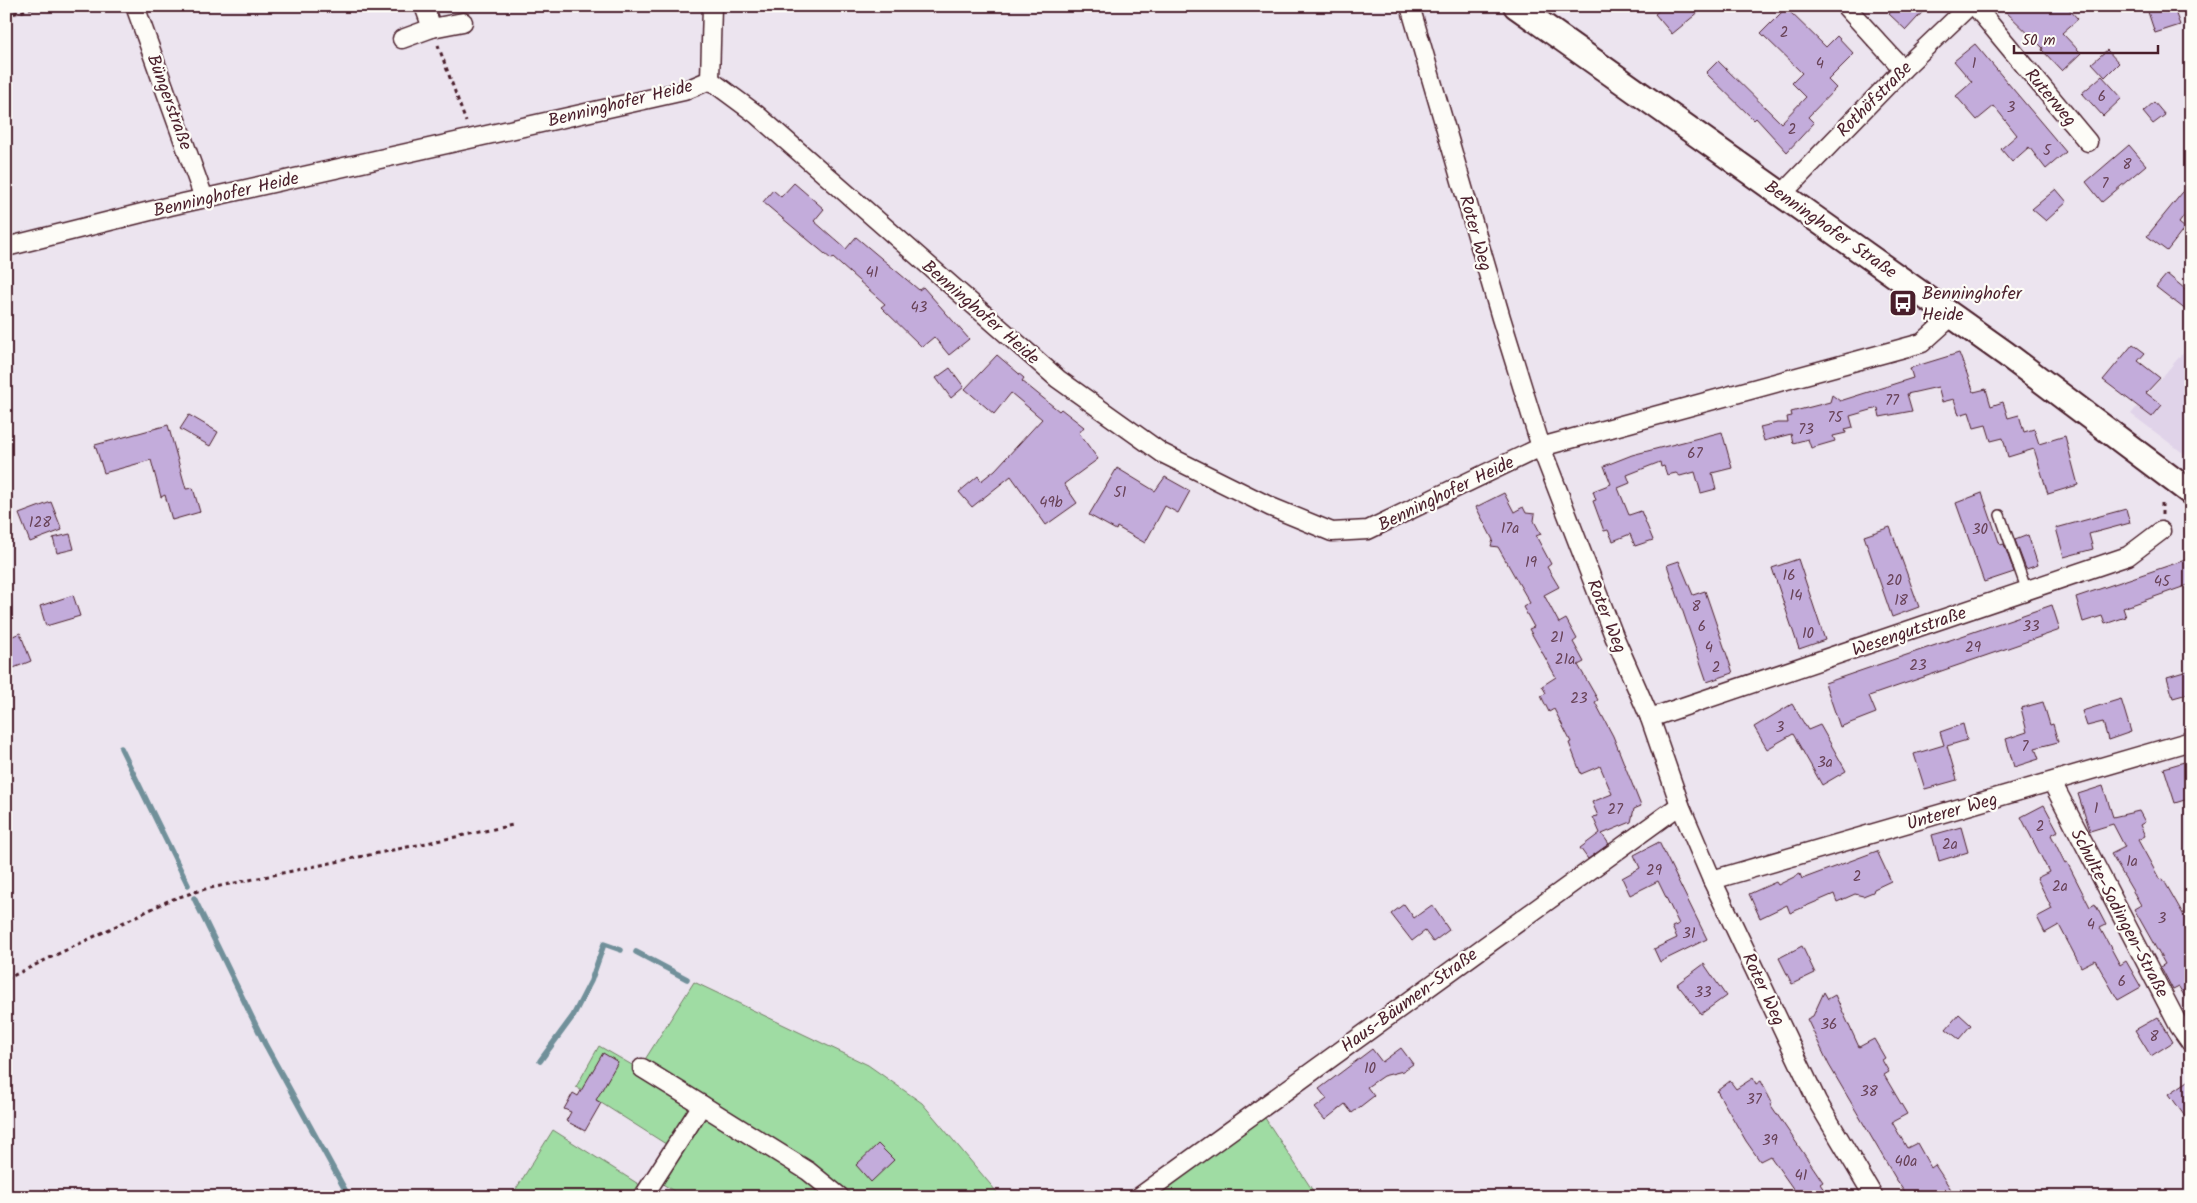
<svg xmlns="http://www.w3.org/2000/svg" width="2197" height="1203" viewBox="0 0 2197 1203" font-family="Kalam,sans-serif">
	<rect width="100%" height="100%" fill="#ece4ef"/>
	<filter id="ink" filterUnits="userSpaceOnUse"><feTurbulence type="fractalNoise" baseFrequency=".02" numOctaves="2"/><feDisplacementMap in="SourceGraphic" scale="10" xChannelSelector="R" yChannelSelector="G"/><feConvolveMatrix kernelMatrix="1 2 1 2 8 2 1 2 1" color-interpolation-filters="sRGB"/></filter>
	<g filter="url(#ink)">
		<polygon fill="#e0d3e9" points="2191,343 2191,459 2131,414"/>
		<g fill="#9fdca3" stroke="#747e67">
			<polygon points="694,982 868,1065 922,1103 1001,1197 846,1197 829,1192 822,1197 683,1197 658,1181 669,1146 576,1087 599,1046 639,1069"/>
			<polygon points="1261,1112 1317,1197 1152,1197"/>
			<polygon points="553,1130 643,1187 637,1197 511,1197"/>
		</g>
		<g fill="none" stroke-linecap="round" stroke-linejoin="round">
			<g stroke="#71909a" stroke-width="5.5">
				<polyline points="121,748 188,885"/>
				<polyline points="194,898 265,1044 349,1197"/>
				<polyline points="636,952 687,979"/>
				<polyline points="540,1061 573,1016 591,981 604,944 621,950"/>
			</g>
		</g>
		<g fill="#c3acdb" stroke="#4a1f2b">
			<polygon points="1664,6 1706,6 1672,34 1655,14"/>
			<polygon points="1897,6 1928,6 1906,30 1889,14"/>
			<polygon points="2000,6 2066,6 2078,19 2062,33 2081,53 2062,71 2042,50 2043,48"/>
			<polygon points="2146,6 2173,6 2180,25 2155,33"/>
			<polygon points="1786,8 1826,47 1837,36 1854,54 1828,80 1836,88 1808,117 1814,123 1787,152 1756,118 1754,120 1706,73 1718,61 1781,123 1806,97 1792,83 1802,73 1761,33"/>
			<polygon points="1975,44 2066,152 2046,169 2029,147 2012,162 2001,149 2017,135 1994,106 1977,120 1956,96 1972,82 1954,61"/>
			<polygon points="2107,50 2119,63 2105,77 2092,63"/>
			<polygon points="2102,76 2122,98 2103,116 2082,93"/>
			<polygon points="2154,102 2165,115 2153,124 2143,112"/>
			<polygon points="2129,145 2146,165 2102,202 2086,182"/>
			<polygon points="2191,182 2191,207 2179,223 2185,228 2167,251 2147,236"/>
			<polygon points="794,183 824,209 814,221 846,249 856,237 919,290 923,287 969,339 949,355 934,337 922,347 881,307 885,304 833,258 831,259 763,202 773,190 781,197"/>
			<polygon points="2056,189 2067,202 2046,221 2032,209"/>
			<polygon points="2167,274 2191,294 2191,314 2156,287"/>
			<polygon points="2133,344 2145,353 2138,361 2160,378 2146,393 2162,405 2152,417 2103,380"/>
			<polygon points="1959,353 1974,392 1986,389 1991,406 2003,402 2008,418 2019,415 2024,432 2034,429 2039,444 2065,436 2078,485 2048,494 2034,449 2008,457 2003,438 1991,441 1986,425 1974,428 1969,412 1959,415 1954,399 1942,402 1938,387 1907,394 1912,411 1880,417 1878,408 1850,416 1853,427 1845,429 1846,433 1833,436 1835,441 1811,448 1808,439 1793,443 1791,434 1764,441 1760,427 1777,423 1788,423 1787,417 1792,416 1791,412 1830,402 1832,395 1840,401 1913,378 1910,368"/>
			<polygon points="997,355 1024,378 1022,381 1059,411 1061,409 1084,427 1079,433 1098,459 1064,484 1077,503 1046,525 1011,476 972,507 959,492 978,476 981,481 995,470 1042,419 1011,393 994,414 965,389"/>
			<polygon points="950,368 964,387 951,398 936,378"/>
			<polygon points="189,415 218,432 210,446 180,429"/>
			<polygon points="168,425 186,489 193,488 200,512 172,520 165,495 161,497 151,460 104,473 95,445"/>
			<polygon points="1722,432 1732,468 1712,473 1716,489 1701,493 1695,472 1680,476 1676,473 1667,475 1664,466 1661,467 1660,462 1627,475 1630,483 1618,488 1629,515 1641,511 1653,540 1635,546 1630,534 1613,541 1608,530 1604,531 1593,501 1596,500 1593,491 1611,484 1604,466 1632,455"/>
			<polygon points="1117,468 1155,491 1165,477 1190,491 1178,513 1165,506 1145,543 1117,527 1116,530 1089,515"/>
			<polygon points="1504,493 1514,512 1523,507 1526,513 1535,514 1534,521 1541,534 1536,536 1551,564 1547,567 1559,587 1544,595 1559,623 1566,619 1577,639 1573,642 1584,662 1578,665 1598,700 1595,702 1613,736 1641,806 1634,809 1631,822 1602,834 1609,844 1588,859 1580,848 1600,833 1593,817 1598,816 1592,802 1612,794 1600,766 1581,774 1569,743 1571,742 1554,709 1549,712 1541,696 1546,693 1542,686 1556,677 1529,629 1534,627 1523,607 1530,603 1498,547 1491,546 1493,540 1476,507"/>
			<polygon points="1982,493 2000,545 2004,544 2014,572 1984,582 1956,503"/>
			<polygon points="51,502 62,530 30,542 19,514"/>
			<polygon points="2126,509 2130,523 2089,534 2093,549 2064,557 2056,528"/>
			<polygon points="1890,527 1919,607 1892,617 1864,536"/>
			<polygon points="70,534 74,549 57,553 53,538"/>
			<polygon points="2028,535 2038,565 2026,569 2015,540"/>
			<polygon points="2191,558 2191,584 2123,608 2126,617 2105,624 2102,616 2083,622 2076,597"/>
			<polygon points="1798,559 1825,640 1799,649 1772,568"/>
			<polygon points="1679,561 1693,595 1705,591 1733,673 1707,682 1667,565"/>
			<polygon points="73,595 80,616 46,626 40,606"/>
			<polygon points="2052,605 2060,630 1869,696 1876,713 1840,727 1825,683"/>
			<polygon points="20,633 31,661 6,671 6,639"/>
			<polygon points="2191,670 2191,693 2173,698 2167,677"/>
			<polygon points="2121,699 2131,732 2108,740 2103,722 2087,726 2082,711"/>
			<polygon points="2043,702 2050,725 2053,724 2058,742 2035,748 2039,759 2014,767 2006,739 2027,732 2021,708"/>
			<polygon points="1792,704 1808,730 1820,725 1846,771 1822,785 1793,734 1767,749 1754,727"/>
			<polygon points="1963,724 1967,740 1947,746 1957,780 1925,789 1914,754 1944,745 1940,732"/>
			<polygon points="2191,760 2191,798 2175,803 2164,768"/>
			<polygon points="2103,786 2113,817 2139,811 2145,822 2140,825 2145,836 2138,840 2160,880 2163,879 2191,928 2191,1007 2179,987 2173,990 2162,969 2160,967 2165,964 2134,909 2141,905 2111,854 2125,847 2113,824 2090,831 2078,794"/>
			<polygon points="2044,805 2058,831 2051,835 2065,863 2067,862 2090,907 2095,904 2106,925 2100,928 2120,965 2126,961 2141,987 2118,1000 2095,960 2081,967 2059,925 2045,933 2037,917 2052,909 2037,878 2049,872 2021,817"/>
			<polygon points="1961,827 1968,852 1939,861 1932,835"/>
			<polygon points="1659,842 1707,939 1660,962 1654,949 1677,938 1672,927 1679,924 1658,881 1630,895 1622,878 1640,868 1634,855"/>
			<polygon points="1877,851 1891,881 1874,889 1873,892 1863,896 1855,894 1837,902 1834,894 1790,913 1787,905 1760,918 1749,894 1776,882 1778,885 1800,874 1802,879"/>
			<polygon points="1404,904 1414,918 1432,905 1449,930 1433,942 1425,931 1412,941 1391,914"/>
			<polygon points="1802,946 1815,973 1792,984 1779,958"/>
			<polygon points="1704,964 1726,996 1701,1014 1677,984"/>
			<polygon points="1824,992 1828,999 1835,995 1859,1047 1874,1039 1885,1058 1882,1060 1889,1072 1884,1075 1907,1114 1892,1122 1907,1148 1917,1143 1931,1168 1935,1165 1956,1197 1909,1197 1896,1179 1829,1065 1807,1019 1813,1016"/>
			<polygon points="1959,1014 1971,1025 1959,1039 1946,1029"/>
			<polygon points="2158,1017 2173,1042 2151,1056 2135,1030"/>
			<polygon points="1401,1048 1413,1064 1403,1071 1383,1076 1367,1087 1374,1096 1352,1113 1345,1104 1325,1120 1315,1108 1327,1099 1319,1089 1372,1049 1382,1062"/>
			<polygon points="603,1053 618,1062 596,1100 601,1103 585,1131 566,1121 571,1112 564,1109 573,1093 578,1096"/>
			<polygon points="1753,1078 1756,1084 1761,1081 1772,1103 1770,1104 1823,1182 1820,1184 1829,1197 1799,1197 1770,1156 1760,1161 1746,1141 1717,1091 1730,1081 1736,1089"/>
			<polygon points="2191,1079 2191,1125 2169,1094"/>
			<polygon points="878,1144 894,1160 871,1182 856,1165"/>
		</g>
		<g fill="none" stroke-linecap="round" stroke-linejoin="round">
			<defs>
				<polyline id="service" points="2000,515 2027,591"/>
				<g id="minor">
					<polyline points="135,6 204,198"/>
					<polyline points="424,6 432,28"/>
					<polyline points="1410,6 1501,318 1541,447 1614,636 1650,718 1680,805 1712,880 1817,1101 1874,1197"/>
					<polyline points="1845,6 1903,69"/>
					<polyline points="1975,6 2088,142"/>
					<polyline points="402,39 432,28 463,22"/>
					<polyline points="710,80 756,114 1058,379 1162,453 1271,507 1332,532 1368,530 1541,447 1922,343 1952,316"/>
					<polyline points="710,80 712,6"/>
					<polyline points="1782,194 1903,69 1969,6"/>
					<polyline points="6,247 170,206 684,91 710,80"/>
					<polyline points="1650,718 2128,556 2161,531"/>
					<polyline points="2052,782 2179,1026 2191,1043"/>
					<polyline points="1712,880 2191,741"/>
					<polyline points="642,1068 702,1105"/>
					<polyline points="643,1197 702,1105 808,1171 840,1197"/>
					<polyline points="1139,1197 1680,805"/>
				</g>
				<polyline id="secondary" points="1516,6 2006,354 2191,493"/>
			</defs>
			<use href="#service" stroke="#4a1f2b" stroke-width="12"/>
			<use href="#minor" stroke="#4a1f2b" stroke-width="21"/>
			<use href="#secondary" stroke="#4a1f2b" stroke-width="28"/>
			<g stroke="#4a1f2b" stroke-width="3" stroke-dasharray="4 4" stroke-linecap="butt">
				<polyline points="6,16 39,6"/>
				<polyline points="438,45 466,122"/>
				<polyline points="2162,515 2162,499"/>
				<polyline points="6,979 170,900 201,890 513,825"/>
			</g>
			<use href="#service" stroke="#fdfcf7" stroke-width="9"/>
			<use href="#minor" stroke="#fdfcf7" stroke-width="18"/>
			<use href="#secondary" stroke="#fdfcf7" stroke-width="24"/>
		</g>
	</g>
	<defs>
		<symbol id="bus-square" viewBox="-11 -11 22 22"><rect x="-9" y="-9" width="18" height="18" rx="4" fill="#4a1f2b" stroke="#fdfcf7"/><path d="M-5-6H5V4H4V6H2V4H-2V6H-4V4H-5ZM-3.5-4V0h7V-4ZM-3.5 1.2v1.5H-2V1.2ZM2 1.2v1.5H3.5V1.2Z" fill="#fff"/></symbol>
	</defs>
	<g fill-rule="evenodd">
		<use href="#bus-square" x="1887" y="287" width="32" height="32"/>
	</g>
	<g text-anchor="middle" stroke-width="4.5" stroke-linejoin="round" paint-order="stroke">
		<g font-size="15" fill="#684257">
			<text x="1784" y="37">2</text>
			<text x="1820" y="68">4</text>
			<text x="1974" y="68">1</text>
			<text x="2102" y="101">6</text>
			<text x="2011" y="112">3</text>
			<text x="1792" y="134">2</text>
			<text x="2047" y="155">5</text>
			<text x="2127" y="169">8</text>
			<text x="2105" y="188">7</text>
			<text x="872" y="277">41</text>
			<text x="919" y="312">43</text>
			<text x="1892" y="405">77</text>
			<text x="1835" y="422">75</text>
			<text x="1806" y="434">73</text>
			<text x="1695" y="458">67</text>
			<text x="1120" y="497">51</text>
			<text x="1051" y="507">49b</text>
			<text x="40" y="527">128</text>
			<text x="1510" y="533">17a</text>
			<text x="1980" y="534">30</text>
			<text x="1531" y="567">19</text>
			<text x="1789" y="580">16</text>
			<text x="1894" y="585">20</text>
			<text x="2162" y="586">45</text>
			<text x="1796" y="600">14</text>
			<text x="1901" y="605">18</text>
			<text x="1696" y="611">8</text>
			<text x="1702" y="631">6</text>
			<text x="2031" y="631">33</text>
			<text x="1808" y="638">10</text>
			<text x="1557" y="642">21</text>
			<text x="1709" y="652">4</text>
			<text x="1973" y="652">29</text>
			<text x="1565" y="664">21a</text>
			<text x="1918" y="670">23</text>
			<text x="1716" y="672">2</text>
			<text x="1579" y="703">23</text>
			<text x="1780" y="732">3</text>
			<text x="2025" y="751">7</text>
			<text x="1825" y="767">3a</text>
			<text x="2096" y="813">1</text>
			<text x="1615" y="814">27</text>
			<text x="2040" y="831">2</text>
			<text x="1950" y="849">2a</text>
			<text x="2132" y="866">1a</text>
			<text x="1654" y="875">29</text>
			<text x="1857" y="881">2</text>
			<text x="2060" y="891">2a</text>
			<text x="2162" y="923">3</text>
			<text x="2091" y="929">4</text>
			<text x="1689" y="938">31</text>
			<text x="2122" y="986">6</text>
			<text x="1703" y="997">33</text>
			<text x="1829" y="1029">36</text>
			<text x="2154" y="1041">8</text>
			<text x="1370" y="1073">10</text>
			<text x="1869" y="1096">38</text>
			<text x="1754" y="1104">37</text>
			<text x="1770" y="1145">39</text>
			<text x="1906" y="1166">40a</text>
			<text x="1801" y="1180">41</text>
		</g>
		<g font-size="18" fill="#4a1f2b" stroke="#fdfcf7">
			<text transform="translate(2051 97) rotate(50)" y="6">Ruterweg</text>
			<text transform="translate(1874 99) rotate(-45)" y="6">Rothöfstraße</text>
			<text transform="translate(170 102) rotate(70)" y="6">Büngerstraße</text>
			<text transform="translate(620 103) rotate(-14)" y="6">Benninghofer Heide</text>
			<text transform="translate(226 194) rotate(-13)" y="6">Benninghofer Heide</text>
			<text transform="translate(1831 229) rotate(35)" y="6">Benninghofer Straße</text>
			<text transform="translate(1476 233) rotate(74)" y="6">Roter Weg</text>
			<text transform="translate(981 312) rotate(41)" y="6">Benninghofer Heide</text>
			<text transform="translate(1446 493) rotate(-26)" y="6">Benninghofer Heide</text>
			<text transform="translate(1607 616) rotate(68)" y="6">Roter Weg</text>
			<text transform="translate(1909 631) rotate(-19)" y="6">Wesengutstraße</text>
			<text transform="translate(1952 811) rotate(-16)" y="6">Unterer Weg</text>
			<text transform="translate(2120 913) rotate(62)" y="6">Schulte-Sodingen-Straße</text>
			<text transform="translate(1764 989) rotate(65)" y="6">Roter Weg</text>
			<text transform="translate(1409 1000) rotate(-36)" y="6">Haus-Bäumen-Straße</text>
		</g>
		<g font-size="18" fill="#4a1f2b" stroke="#fdfcf7" text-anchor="start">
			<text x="1922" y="299">Benninghofer<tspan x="1922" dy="21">Heide</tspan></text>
		</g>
	</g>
	<rect width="2197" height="1203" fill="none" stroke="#fdfcf7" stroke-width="25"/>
	<rect x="12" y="12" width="2172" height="1178" fill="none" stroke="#4a1f2b" stroke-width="2" filter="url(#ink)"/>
	<path d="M2014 45v8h144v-8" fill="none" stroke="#4a1f2b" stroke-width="2.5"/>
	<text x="2022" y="45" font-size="15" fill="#4a1f2b" stroke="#fdfcf7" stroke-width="4" paint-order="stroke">50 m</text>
</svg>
